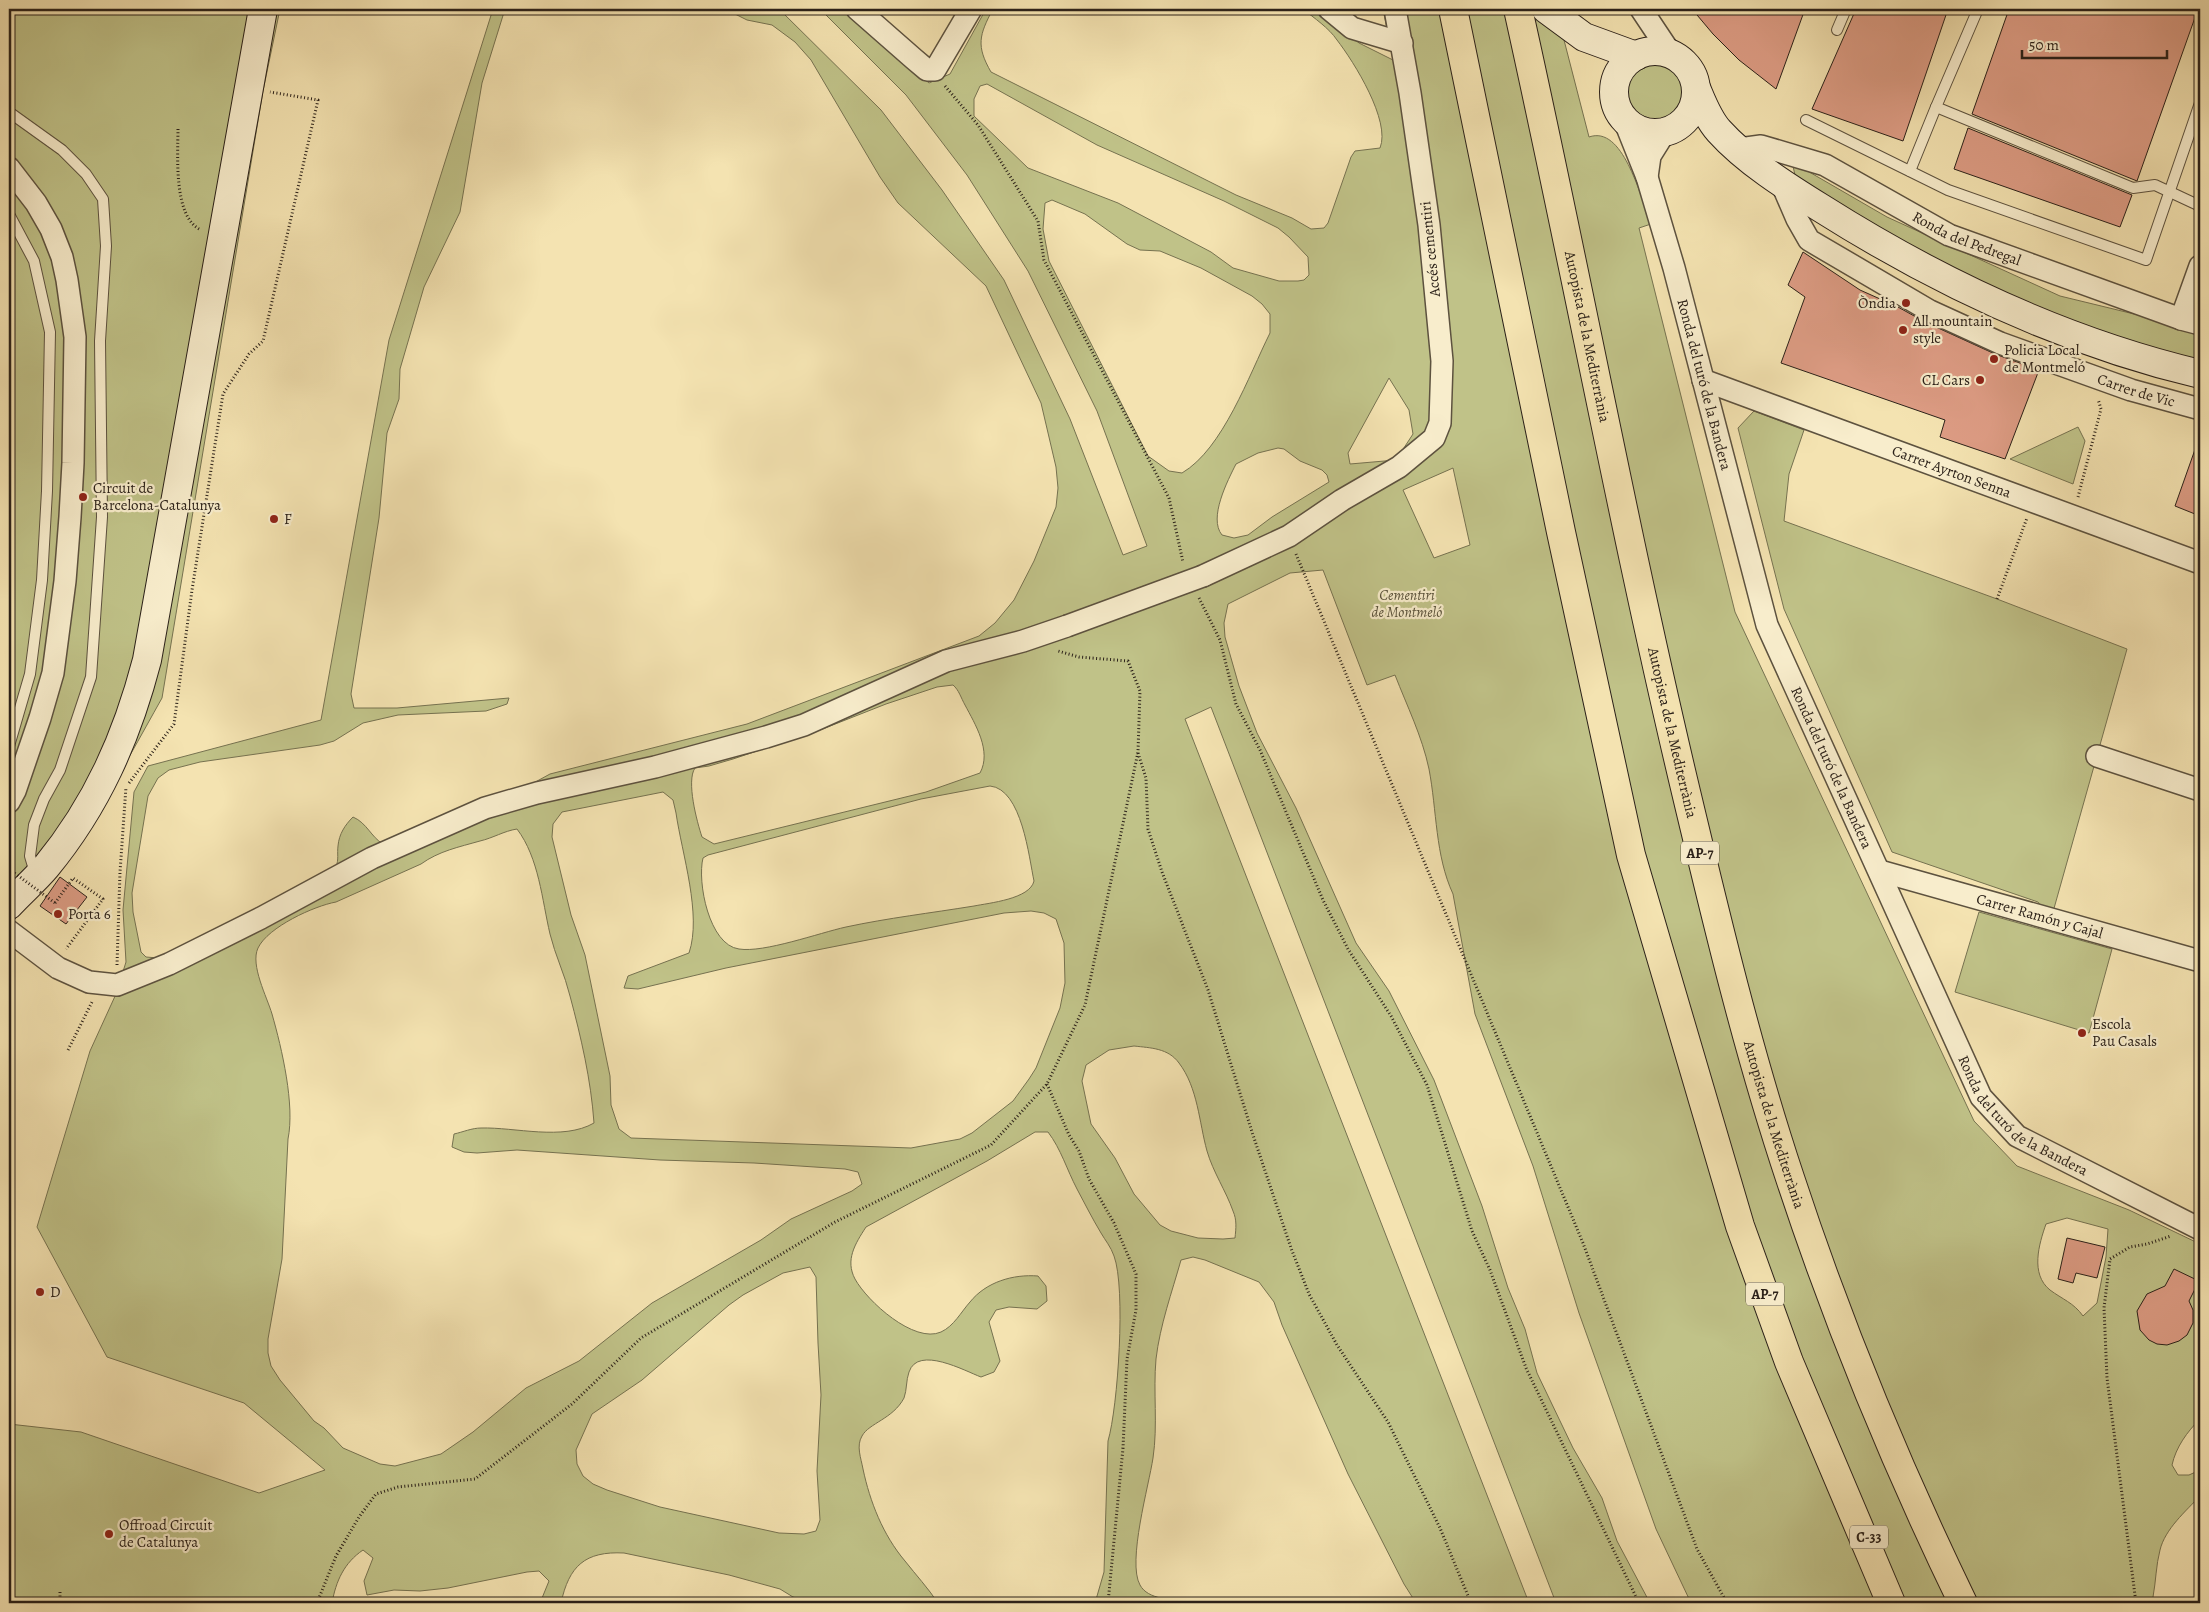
<svg xmlns="http://www.w3.org/2000/svg" width="2209" height="1612" viewBox="0 0 2209 1612" font-family="Alegreya,serif">
	<rect width="100%" height="100%" fill="#f4e3b1"/>
	<filter id="stains"><feTurbulence type="fractalNoise" baseFrequency=".004" numOctaves="4"/><feColorMatrix values="0 0 0 0 .2 0 0 0 0 .09 0 0 0 0 .02 0 0 0 .5 -.17"/></filter>
	<radialGradient id="worn" r=".72"><stop offset=".6" stop-color="#630" stop-opacity="0"/><stop offset="1" stop-color="#630" stop-opacity=".3"/></radialGradient>
	<g fill="#c0c288" stroke="#767250" fill-rule="evenodd">
		<path d="M9,9H280L263,91L162,698C120,773 71,866 9,925Z"/>
		<path d="M493,9H505L482,83L460,212L424,287L400,369L399,399L387,433L379,518L351,694L354,708H397L509,698L507,704L486,711L398,715L363,723L334,741L320,745L200,762L169,770L158,778L148,796L132,893L133,912L141,952L146,957L158,958L178,954L336,867C339,859 337,854 338,846C339,834 345,825 353,817C367,823 371,837 383,844L528,786L550,774L747,724L979,636L995,623L1014,600L1034,561L1056,507L1058,488L1056,467L1041,403L986,286L898,203L880,177L811,60L795,42L772,25L747,20L725,9H779L881,110L942,190L1004,280L1070,419L1123,555L1147,546L1097,411L1028,271L967,175L906,95L820,9H842L929,83L950,74L986,9H993C979,35 976,46 991,72L1236,195L1292,218L1311,229L1324,228L1328,223L1351,157L1355,151L1380,148C1391,121 1354,62 1337,40C1329,28 1314,18 1303,9H1318L1359,43L1393,60L1383,9H1556L1589,137C1623,125 1639,195 1650,218L1651,224L1639,228L1735,612L1974,1121L2017,1166L2129,1210L2200,1244V1419C2187,1432 2176,1447 2172,1465L2178,1475H2189L2200,1470V1496C2186,1511 2165,1529 2160,1550C2156,1565 2156,1581 2153,1597L2155,1603H1691L1656,1529L1579,1313L1533,1166L1475,1014L1453,894C1435,855 1437,811 1429,769C1422,736 1407,706 1395,675L1367,685L1323,570L1290,573L1228,604L1224,623L1225,637L1239,686L1257,733L1296,808L1356,943L1389,991L1434,1080L1482,1206L1508,1288L1525,1329L1537,1373L1573,1448L1602,1498L1617,1541L1650,1603H1556L1211,707L1185,719L1529,1603H1416L1404,1584L1348,1474L1282,1325L1274,1302L1259,1282L1205,1260L1193,1257L1181,1260C1172,1292 1160,1325 1156,1359C1153,1392 1158,1425 1153,1458C1149,1485 1127,1562 1140,1585C1148,1600 1172,1599 1188,1603H1095L1104,1572L1108,1441C1118,1407 1126,1288 1114,1256C1111,1247 1105,1240 1101,1233C1092,1218 1085,1204 1077,1189C1067,1170 1061,1149 1048,1132H1035L987,1161L866,1227C855,1244 845,1260 855,1279C867,1301 914,1344 941,1332C954,1326 961,1312 970,1302C986,1282 1013,1274 1038,1276L1046,1286L1047,1301L1037,1309L1009,1307L996,1310L989,1322L1000,1361L994,1372L981,1377C965,1371 918,1345 909,1372C906,1380 907,1390 904,1398C893,1419 869,1423 862,1436C856,1446 861,1458 863,1469C870,1502 883,1535 905,1561C916,1575 928,1588 938,1603H814L793,1597L780,1589L729,1575L624,1553C585,1551 569,1566 561,1603H540L549,1581L539,1571L527,1572L448,1588L420,1591L394,1590L367,1595L364,1581L373,1558L363,1550C344,1563 336,1581 332,1603H9V1424L81,1432L259,1493L325,1470L244,1403L107,1357L37,1227L90,1051L116,994L126,962L123,910L134,792L148,766L321,720L389,340ZM987,84L1097,145L1224,201L1278,228L1289,237L1308,257L1309,275L1304,280L1298,281H1279L1233,268L1211,252L1118,203L1028,168L974,116V99L980,86ZM1052,200L1085,214L1127,244L1140,250L1160,251L1201,268L1252,296L1262,304L1270,314V333C1249,375 1223,449 1182,473L1169,471L1148,456L1049,261L1043,229L1045,203ZM1389,378L1409,410L1413,434L1396,460L1350,464L1348,453ZM1278,448L1284,449L1300,461L1322,470L1327,475L1329,482L1272,517L1248,535L1234,538L1222,535C1208,518 1228,480 1236,464L1258,453ZM1453,468L1470,545L1434,558L1403,490ZM953,685C959,690 961,698 965,705C975,724 992,751 980,773L926,792L714,844L702,837C697,822 686,781 695,768L709,766L733,759L820,730L886,704L937,687ZM990,786C1022,789 1029,858 1034,881C1030,899 989,903 974,906C931,913 888,918 846,927C819,933 764,953 739,949C709,945 697,882 703,858L708,855L921,799ZM663,792L673,800L676,813C682,854 702,915 689,953L628,976L624,988L638,989L726,968L1004,913L1031,911L1044,913L1056,919L1064,943L1065,983L1060,1008L1036,1068L1029,1079L1013,1101L972,1133L960,1139L911,1148L631,1138L619,1129L611,1105L610,1076L585,955L571,915L552,837L553,824L562,812ZM517,829C539,858 542,900 550,934C555,955 565,975 570,996C581,1037 591,1080 594,1123C563,1141 515,1127 481,1128C472,1128 463,1132 454,1134L452,1147L464,1152L477,1153L517,1150L660,1160L754,1163L845,1169L858,1172L862,1184L852,1191L791,1219L761,1240L652,1303L579,1361L526,1388L473,1432L441,1454L395,1466L380,1464L343,1448L324,1428L314,1421L280,1380L271,1366L268,1353V1339L282,1259L288,1139C295,1105 282,1049 272,1014C267,997 250,965 258,948C268,927 314,906 336,902L421,864C439,851 459,847 480,841C493,838 504,831 517,829ZM1134,1046C1151,1048 1168,1048 1179,1063C1198,1088 1199,1122 1207,1151C1213,1172 1226,1191 1233,1211C1237,1220 1236,1228 1235,1238L1223,1239L1198,1238L1171,1231L1160,1225L1134,1194L1115,1158L1091,1124L1082,1081L1086,1065L1109,1050ZM2067,1218L2108,1229L2106,1257L2097,1303L2083,1316C2074,1303 2062,1299 2050,1290C2030,1274 2039,1244 2046,1224ZM810,1267L816,1277L818,1343L821,1395L817,1471L820,1520L816,1531L804,1534L779,1533L660,1507L607,1490L593,1484L583,1476L577,1464L576,1450L592,1414L642,1380L729,1305L743,1295L783,1273Z"/>
		<circle cx="1656" cy="90" r="29"/>
		<polygon points="1792,162 1887,217 2060,296 2200,330 2200,360 2115,338 1920,263 1798,188"/>
		<polygon points="1754,411 1804,430 1789,474 1784,521 1997,599 2127,649 2051,919 2038,902 1892,852 1784,609 1738,428"/>
		<polygon points="2078,427 2085,441 2073,484 2010,459"/>
		<polygon points="1979,912 2112,949 2089,1033 1955,992"/>
	</g>
	<g fill="#dd9c84" stroke="#2b2119">
		<polygon points="1692,9 1805,9 1776,89 1739,60 1713,34"/>
		<polygon points="1856,9 1948,9 1903,141 1812,109"/>
		<polygon points="2009,9 2198,9 2137,181 1972,114"/>
		<polygon points="1968,128 2132,195 2120,227 1954,169"/>
		<polygon points="1803,252 1860,290 1898,307 1925,322 1995,354 2039,370 2005,459 1940,437 1945,420 1781,363 1805,297 1788,285"/>
		<polygon points="2198,441 2200,442 2200,516 2175,506"/>
		<polygon points="60,877 87,897 66,924 40,906"/>
		<polygon points="2067,1238 2105,1247 2097,1278 2076,1273 2073,1283 2058,1279"/>
		<polygon points="2174,1269 2199,1281 2189,1301 2193,1310 2193,1323 2187,1335 2179,1341 2167,1345 2157,1344 2149,1340 2140,1330 2137,1311 2147,1294 2165,1286"/>
	</g>
	<g fill="none" stroke-linecap="round" stroke-linejoin="round">
		<defs>
			<g id="lane">
				<polyline points="1978,9 1936,107 2133,188 2155,185 2200,206"/>
				<polyline points="1837,30 1846,9"/>
				<polyline points="9,112 62,150 86,174 103,199 106,246 100,341 102,517 91,677 60,770 44,799 34,825 30,856 35,873"/>
				<polyline points="1806,120 1948,190 2146,260 2200,103"/>
				<polyline points="1910,171 1936,107"/>
				<polyline points="9,214 34,261 50,332 47,491 42,580 30,674 9,746"/>
			</g>
			<g id="street">
				<polyline points="857,9 914,59 927,70 935,70 971,9"/>
				<polyline points="1329,9 1352,28 1402,43"/>
				<polyline points="1641,9 1671,54"/>
				<path id="s1" d="M1623,117L1647,177L1674,268L1767,625L1981,1097L2017,1136L2200,1229"/>
				<path id="s2" d="M1739,149L1761,146L1825,165L1949,235L2181,319L2200,324"/>
				<polyline points="9,168 36,203 51,229 62,257 67,280 75,337 73,463 70,517 65,581 53,673 40,718 15,791 9,802"/>
				<polyline points="1647,177 1650,156 1665,132"/>
				<path id="s3" d="M1781,182L1797,219L1809,240L1930,311L2000,343L2131,390L2200,409"/>
				<polyline points="2181,319 2200,266"/>
				<path id="s4" d="M1703,380L2200,563"/>
				<polyline points="1203,576 1289,536 1342,500 1399,467 1434,438 1440,423 1442,361 1429,225 1410,93 1395,9"/>
				<polyline points="2097,756 2200,790"/>
				<path id="s5" d="M1880,871L2200,961"/>
				<polyline points="9,931 58,968 89,982 117,985 169,964 261,918 372,858 485,808 537,793 655,767 766,737 804,725 946,661 1023,641 1067,626"/>
			</g>
			<g id="secondary">
				<polyline points="1546,9 1584,37 1636,56"/>
				<circle cx="1655" cy="92" r="41"/>
				<path d="M1696,88C1702,102 1708,119 1719,131C1746,161 1787,187 1821,208C1938,282 2065,342 2200,374"/>
				<path d="M9,905C21,892 35,880 46,867C97,805 127,737 147,660L263,9"/>
			</g>
			<g id="highway">
				<polyline points="1453,9 1561,532 1631,855 1740,1226 1789,1362 1891,1603"/>
				<path id="s6" d="M1518,9C1576,269 1624,532 1686,792C1717,922 1748,1052 1790,1178C1838,1324 1896,1465 1963,1603"/>
			</g>
		</defs>
		<use href="#lane" stroke="#5d523f" stroke-width="12"/>
		<use href="#street" stroke="#5d523f" stroke-width="24"/>
		<use href="#secondary" stroke="#2b2119" stroke-width="30"/>
		<use href="#highway" stroke="#2b2119" stroke-width="30"/>
		<g stroke="#2b2119" stroke-width="3" stroke-dasharray="1 2.5" stroke-linecap="butt">
			<polyline points="945,86 978,125 1038,221 1044,260 1169,498 1183,562"/>
			<path d="M178,129C178,156 173,217 201,230"/>
			<polyline points="2078,497 2101,409 2098,399"/>
			<polyline points="1296,554 1583,1243 1697,1549 1727,1603"/>
			<polyline points="1199,598 1220,640 1236,704 1260,750 1323,900 1348,949 1391,1016 1427,1085 1472,1231 1490,1270 1526,1368 1639,1603"/>
			<polyline points="1997,599 2027,518"/>
			<polyline points="1138,753 1146,778 1148,829 1162,872 1208,990 1252,1132 1291,1248 1309,1294 1337,1345 1388,1422 1440,1528 1471,1603"/>
			<polyline points="129,783 174,724 192,590 223,394 249,354 263,341 318,100 270,92"/>
			<polyline points="55,903 73,878 103,899 66,949"/>
			<polyline points="117,965 120,872 126,787"/>
			<polyline points="68,1050 92,1002"/>
			<polyline points="1047,1084 1069,1135 1079,1151 1089,1179 1114,1223 1136,1274 1136,1310 1127,1359 1123,1448 1108,1603"/>
			<polyline points="60,1592 60,1603"/>
			<polyline points="317,1603 336,1556 359,1517 376,1494 398,1487 475,1479 572,1404 641,1338 835,1222 991,1145 1047,1084 1085,1005 1138,752 1140,691 1128,661 1079,657 1058,651"/>
			<polyline points="2136,1603 2107,1378 2104,1308 2110,1259 2130,1247 2147,1244 2171,1236"/>
		</g>
		<use href="#lane" stroke="#f8edcc" stroke-width="10"/>
		<use href="#street" stroke="#f8edcc" stroke-width="21"/>
		<use href="#secondary" stroke="#f8edcc" stroke-width="28"/>
		<use href="#highway" stroke="#f4e3b1" stroke-width="28"/>
		<defs>
			<polyline id="street-bridge" points="1067,626 1203,576"/>
		</defs>
		<use href="#street-bridge" stroke="#5d523f" stroke-width="24" stroke-linecap="butt"/>
		<polyline stroke="#2b2119" stroke-width="3" stroke-dasharray="1 2.5" stroke-linecap="butt" points="9,869 55,903"/>
		<use href="#street-bridge" stroke="#f8edcc" stroke-width="21"/>
	</g>
	<g fill="#8f2418" stroke="#f8edcc" stroke-width="2">
		<circle cx="1906" cy="303" r="5"/>
		<circle cx="1903" cy="330" r="5"/>
		<circle cx="1994" cy="359" r="5"/>
		<circle cx="1980" cy="380" r="5"/>
		<circle cx="83" cy="497" r="5"/>
		<circle cx="274" cy="519" r="5"/>
		<circle cx="58" cy="914" r="5"/>
		<circle cx="2082" cy="1033" r="5"/>
		<circle cx="40" cy="1292" r="5"/>
		<circle cx="109" cy="1534" r="5"/>
	</g>
	<g text-anchor="middle" stroke-width="4.5" stroke-linejoin="round" paint-order="stroke">
		<g fill="#f8edcc" stroke="#685e4f" stroke-width="1">
			<rect x="1681" y="841.5" width="38" height="23" rx="4"/>
			<rect x="1746" y="1282.5" width="38" height="23" rx="4"/>
			<rect x="1850" y="1525.5" width="38" height="23" rx="4"/>
		</g>
		<g font-size="14" font-weight="bold" fill="#2b2119">
			<text x="1700" y="858">AP-7</text>
			<text x="1765" y="1299">AP-7</text>
			<text x="1869" y="1542">C-33</text>
		</g>
		<g font-size="15" fill="#2b2119" stroke="#f8edcc">
			<text dy="5" stroke="none"><textPath href="#s2" startOffset="249">Ronda del Pedregal</textPath></text>
			<text transform="translate(1430 249) rotate(-96)" y="5">Accés cementiri</text>
			<text dy="5" stroke="none"><textPath href="#s6" startOffset="335">Autopista de la Mediterrània</textPath></text>
			<text dy="5" stroke="none"><textPath href="#s1" startOffset="280">Ronda del turó de la Bandera</textPath></text>
			<text dy="5" stroke="none"><textPath href="#s3" startOffset="426">Carrer de Vic</textPath></text>
			<text dy="5" stroke="none"><textPath href="#s4" startOffset="265">Carrer Ayrton Senna</textPath></text>
			<text dy="5" stroke="none"><textPath href="#s6" startOffset="740">Autopista de la Mediterrània</textPath></text>
			<text dy="5" stroke="none"><textPath href="#s1" startOffset="685">Ronda del turó de la Bandera</textPath></text>
			<text dy="5" stroke="none"><textPath href="#s5" startOffset="166">Carrer Ramón y Cajal</textPath></text>
			<text dy="5" stroke="none"><textPath href="#s1" startOffset="1090">Ronda del turó de la Bandera</textPath></text>
			<text dy="5" stroke="none"><textPath href="#s6" startOffset="1145">Autopista de la Mediterrània</textPath></text>
		</g>
		<g font-size="15" fill="#2b2119" stroke="#f8edcc" text-anchor="start">
			<text x="1896" y="308" text-anchor="end">Òndia</text>
			<text x="1913" y="326">All mountain<tspan x="1913" dy="17">style</tspan></text>
			<text x="2004" y="355">Policia Local<tspan x="2004" dy="17">de Montmeló</tspan></text>
			<text x="1970" y="385" text-anchor="end">CL Cars</text>
			<text x="93" y="493">Circuit de<tspan x="93" dy="17">Barcelona-Catalunya</tspan></text>
			<text x="284" y="524">F</text>
			<text x="68" y="919">Porta 6</text>
			<text x="2092" y="1029">Escola<tspan x="2092" dy="17">Pau Casals</tspan></text>
			<text x="50" y="1297">D</text>
			<text x="119" y="1530">Offroad Circuit<tspan x="119" dy="17">de Catalunya</tspan></text>
		</g>
		<g font-size="15" font-style="italic" fill="#58513a" stroke="#f8edcc">
			<text x="1407" y="600">Cementiri<tspan x="1407" dy="17">de Montmeló</tspan></text>
		</g>
	</g>
	<rect width="2209" height="1612" fill="none" stroke="#f4e3b1" stroke-width="30"/>
	<rect x="10" y="10" width="2189" height="1592" fill="none" stroke="#2b2119" stroke-width="2.5"/>
	<rect x="15" y="15" width="2179" height="1582" fill="none" stroke="#2b2119"/>
	<path d="M2022 50v8h145v-8" fill="none" stroke="#2b2119" stroke-width="2.5"/>
	<text x="2029" y="50" font-size="15" fill="#2b2119" stroke="#f8edcc" stroke-width="4" paint-order="stroke">50 m</text>
	<rect width="100%" height="100%" filter="url(#stains)"/>
	<rect width="100%" height="100%" fill="url(#worn)"/>
</svg>
